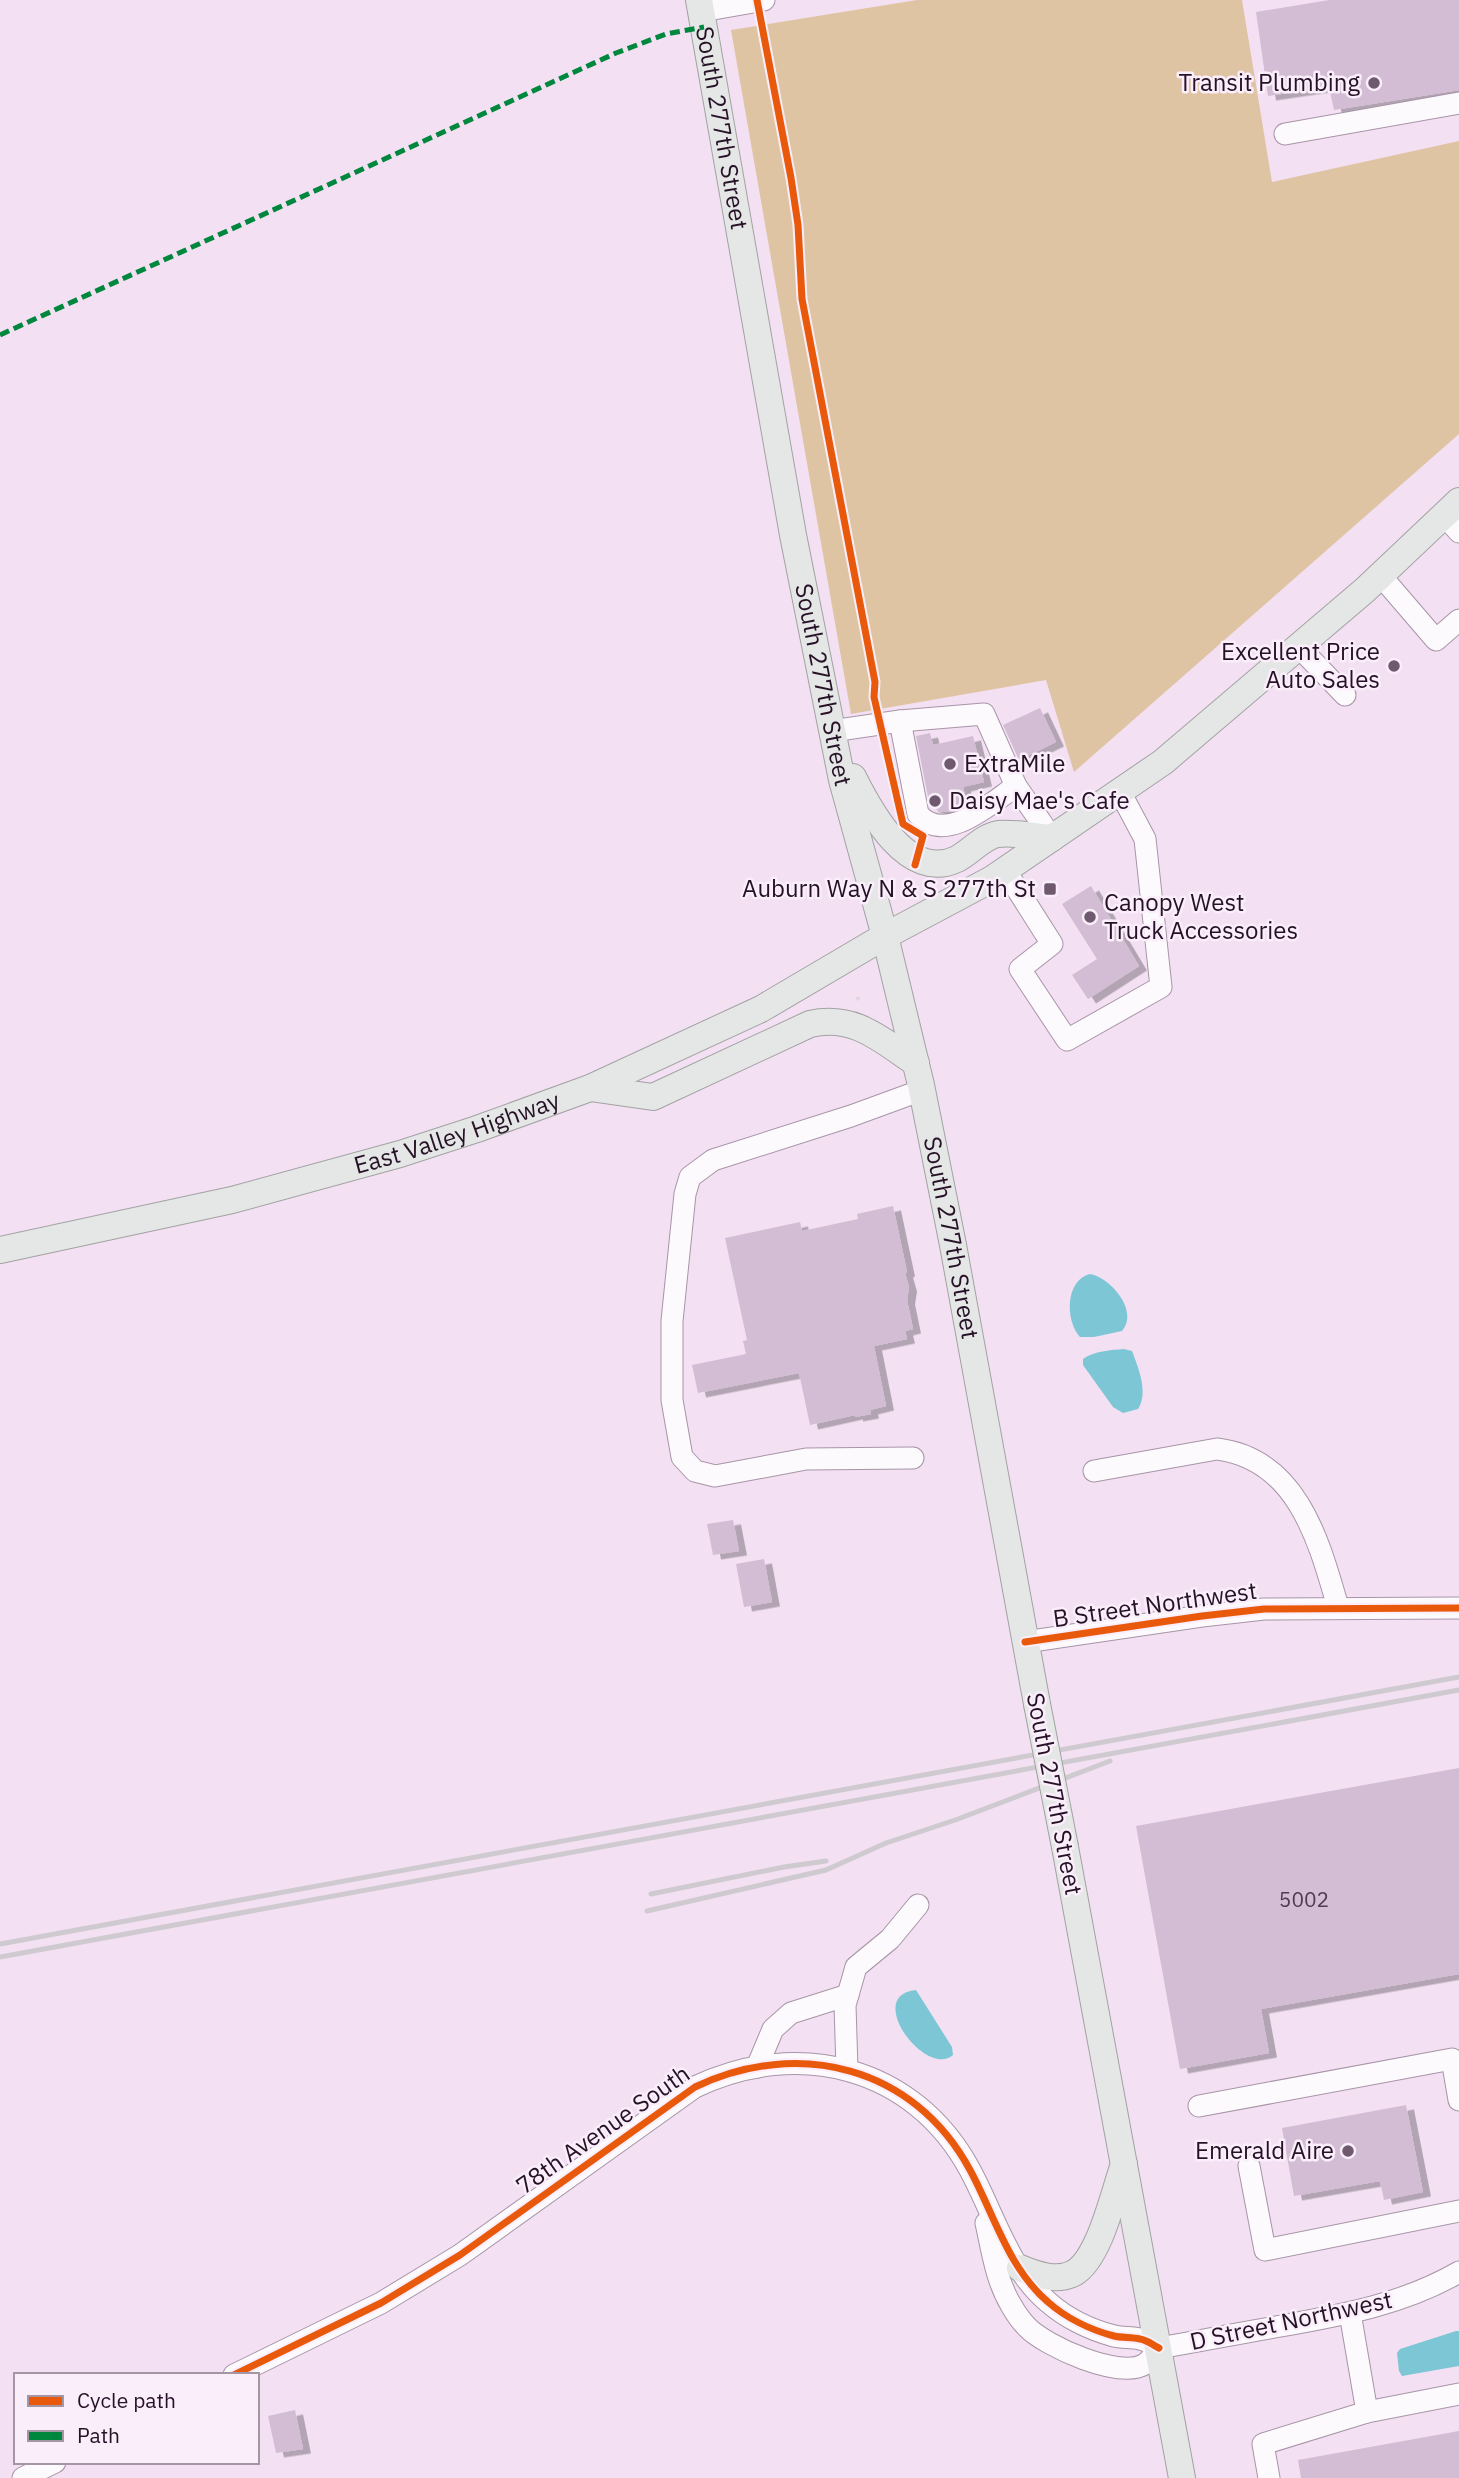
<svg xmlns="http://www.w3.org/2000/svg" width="1459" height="2478" viewBox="0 0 1459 2478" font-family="'IBM Plex Sans',sans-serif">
	<defs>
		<filter id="shadow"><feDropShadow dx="8" dy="4.5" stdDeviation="0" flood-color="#0004"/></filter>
	</defs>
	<rect width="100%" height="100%" fill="#f3e0f3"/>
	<polygon fill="#dfc4a4" points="917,0 1242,0 1272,182 1459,141 1459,434 1074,772 1046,680 851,714 731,30"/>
	<g fill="#7dc6d5">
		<path d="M1090,1274C1111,1278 1139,1311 1122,1331L1094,1337H1080C1065,1321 1065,1280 1090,1274Z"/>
		<path d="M1124,1349L1132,1351C1138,1367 1149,1393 1138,1409L1123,1413L1113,1407L1083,1365V1359C1094,1351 1111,1350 1124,1349Z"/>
		<path d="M916,1990L952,2047L953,2055C926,2079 863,1995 916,1990Z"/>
		<polygon points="1456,2331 1459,2331 1459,2366 1402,2376 1399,2371 1397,2353 1400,2349"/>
	</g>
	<g fill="#d3bdd4" filter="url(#shadow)">
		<polygon points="1329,0 1459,0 1459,90 1334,110 1329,87 1268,96 1256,12"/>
		<polygon points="1040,708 1056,742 1019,760 1003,725"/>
		<polygon points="930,733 933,745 973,736 984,782 963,787 967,804 951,811 942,812 930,807 916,736"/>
		<polygon points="1091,886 1139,966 1088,999 1072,975 1097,959 1062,904"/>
		<polygon points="893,1206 907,1272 905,1273 909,1287 907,1300 913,1329 905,1331 907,1339 874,1346 886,1406 870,1410 871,1414 855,1417 855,1415 810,1425 799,1373 698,1393 692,1365 746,1354 743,1341 747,1340 725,1238 800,1222 802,1231 858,1219 857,1214"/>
		<polygon points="733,1520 739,1551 713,1555 707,1524"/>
		<polygon points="764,1559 772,1602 744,1607 736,1564"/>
		<polygon points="1459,1768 1459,1974 1261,2009 1269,2053 1180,2069 1136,1826"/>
		<polygon points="1406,2105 1423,2192 1384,2200 1380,2181 1294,2196 1282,2128"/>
		<polygon points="295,2410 303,2449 276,2453 268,2416"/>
		<polygon points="1459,2431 1459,2478 1301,2478 1298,2460"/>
	</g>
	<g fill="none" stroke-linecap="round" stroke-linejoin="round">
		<defs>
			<g id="minor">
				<polyline points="702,11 764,0"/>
				<polyline points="1285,134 1459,103"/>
				<polyline points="1444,515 1459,532"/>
				<polyline points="1381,576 1436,640 1459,620"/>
				<polyline points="1299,647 1345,695"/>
				<path d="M900,721L918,814C945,846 991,803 1016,786"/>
				<polyline points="832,731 900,721 984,714 1016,786 1052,838"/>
				<polyline points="1005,870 1052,944 1020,969 1067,1040 1161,987 1145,839 1120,792"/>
				<polyline points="913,1458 806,1459 715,1476 695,1471 682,1457 672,1400 672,1321 685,1194 690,1177 713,1160 851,1116 922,1090"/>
				<path d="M1094,1471L1217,1449C1298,1459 1319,1542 1338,1607"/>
				<polyline points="1025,1642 1202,1616 1264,1609 1459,1608"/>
				<polyline points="757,2067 773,2029 791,2013 848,1995"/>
				<polyline points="847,2069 845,2005 856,1967 890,1939 918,1905"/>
				<polyline points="1199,2106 1452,2059 1459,2100"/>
				<polyline points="1249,2166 1265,2250 1459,2211"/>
				<path d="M986,2223C992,2250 996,2280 1011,2305C1015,2312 1021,2321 1027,2327C1045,2346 1120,2380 1145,2364C1150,2361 1155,2353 1159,2348"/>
				<path d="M1159,2348C1200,2341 1240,2333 1281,2326C1343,2315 1404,2304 1459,2272"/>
				<path d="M234,2375L381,2303L460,2255L695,2087C798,2038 914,2066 970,2170C994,2214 1008,2268 1048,2302C1066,2318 1091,2330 1114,2336C1122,2338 1132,2337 1140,2339C1147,2340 1153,2345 1159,2348"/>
				<polyline points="1367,2412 1459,2394"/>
				<polyline points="23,2478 55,2462"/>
				<polyline points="1269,2478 1263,2444 1367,2412 1350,2313"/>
			</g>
			<g id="major">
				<path id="s1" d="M699,0L793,535L842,780L885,936L921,1085L953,1245L1037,1704"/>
				<path d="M853,777C870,811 908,883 957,859C969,853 984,836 998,834C1015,832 1035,837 1052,838"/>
				<path d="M590,1088L653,1097L810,1024C855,1014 881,1040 916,1063"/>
				<path id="s2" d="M0,1250L232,1200L400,1154L477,1129L590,1088L761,1009L885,936L992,879L1163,762L1365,590L1459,501"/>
				<polyline points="1065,1847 1182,2478"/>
				<path d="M1020,2268C1037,2275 1057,2282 1074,2273C1100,2258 1114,2192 1124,2164"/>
			</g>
		</defs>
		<use href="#minor" stroke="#a795a7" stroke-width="23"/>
		<use href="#major" stroke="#a2a2a2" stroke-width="28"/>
		<polyline stroke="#ddd7dd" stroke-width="3.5" stroke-dasharray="3.5 5" stroke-linecap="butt" points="857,997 861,1004"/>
		<use href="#minor" stroke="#fdfafd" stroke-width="21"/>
		<use href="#major" stroke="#e4e7e5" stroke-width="26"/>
		<g stroke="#cfcacf" stroke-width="5">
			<polyline points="651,1894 784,1867 826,1861"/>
			<polyline points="647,1911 826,1870 886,1843 958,1819 1110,1761"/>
			<polyline points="0,1944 1459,1677"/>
			<polyline points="0,1957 1459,1690"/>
		</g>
		<defs>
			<polyline id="major-bridge" points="1037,1704 1065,1847"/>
		</defs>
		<use href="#major-bridge" stroke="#a2a2a2" stroke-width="28" stroke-linecap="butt"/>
		<use href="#major-bridge" stroke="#e4e7e5" stroke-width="26"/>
		<polyline stroke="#00873e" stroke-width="5" stroke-dasharray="10 5" stroke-linecap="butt" points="0,335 616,53 666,34 704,27"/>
		<defs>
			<g id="cycleway">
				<polyline points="757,0 791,178 798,225 802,299 875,682 874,697 903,824 923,836 915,865"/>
				<polyline points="1025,1642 1202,1616 1264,1609 1459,1608"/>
				<path d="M234,2375L381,2303L460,2255L695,2087C798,2038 914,2066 970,2170C994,2214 1008,2268 1048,2302C1066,2318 1091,2330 1114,2336C1122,2338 1132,2337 1140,2339C1147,2340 1153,2345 1159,2348"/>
			</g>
		</defs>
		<use href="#cycleway" stroke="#faeefa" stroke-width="11"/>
		<use href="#cycleway" stroke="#e8590c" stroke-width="7"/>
	</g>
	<g fill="#6e596e" stroke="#faeefa" stroke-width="2.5">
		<circle cx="1374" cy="83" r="7"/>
		<circle cx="1394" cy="666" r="7"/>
		<circle cx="950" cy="764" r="7"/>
		<circle cx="935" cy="801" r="7"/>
		<rect x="1043" y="882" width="14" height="14" rx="3.5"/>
		<circle cx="1090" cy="917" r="7"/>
		<circle cx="1348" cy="2151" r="7"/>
	</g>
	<g text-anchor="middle" stroke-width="5" stroke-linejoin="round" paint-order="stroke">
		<g font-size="21" fill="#513c52">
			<text x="1304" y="1907">5002</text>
		</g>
		<g font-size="24" fill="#261127" stroke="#faeefa" text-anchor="end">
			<text x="1360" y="91">Transit Plumbing</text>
			<text x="1380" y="660">Excellent Price<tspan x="1380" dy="28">Auto Sales</tspan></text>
			<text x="964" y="772" text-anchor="start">ExtraMile</text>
			<text x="949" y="809" text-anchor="start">Daisy Mae's Cafe</text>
			<text x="1036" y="897">Auburn Way N &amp; S 277th St</text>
			<text x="1104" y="911" text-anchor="start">Canopy West<tspan x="1104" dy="28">Truck Accessories</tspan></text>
			<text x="1334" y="2159">Emerald Aire</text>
		</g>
		<g font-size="24" fill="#261127" stroke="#faeefa">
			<text dy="8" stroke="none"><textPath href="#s1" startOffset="130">South 277th Street</textPath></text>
			<text dy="8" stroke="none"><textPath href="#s1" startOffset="696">South 277th Street</textPath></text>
			<text dy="8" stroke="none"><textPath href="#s2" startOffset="472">East Valley Highway</textPath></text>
			<text dy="8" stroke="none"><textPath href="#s1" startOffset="1264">South 277th Street</textPath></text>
			<text transform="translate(1155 1605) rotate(-8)" y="8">B Street Northwest</text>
			<text transform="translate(1054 1794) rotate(79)" y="8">South 277th Street</text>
			<text transform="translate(603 2130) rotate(-35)" y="8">78th Avenue South</text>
			<text transform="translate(1291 2321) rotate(-12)" y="8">D Street Northwest</text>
		</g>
	</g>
	<rect x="14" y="2373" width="245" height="91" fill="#faeefa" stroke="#a596a6" stroke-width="2"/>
	<rect x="28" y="2396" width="35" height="10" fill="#e8590c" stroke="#a596a6" stroke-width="2"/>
	<text x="77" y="2408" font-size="21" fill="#261127">Cycle path</text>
	<rect x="28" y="2431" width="35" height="10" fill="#00873e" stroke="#a596a6" stroke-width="2"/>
	<text x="77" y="2443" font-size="21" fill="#261127">Path</text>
</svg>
